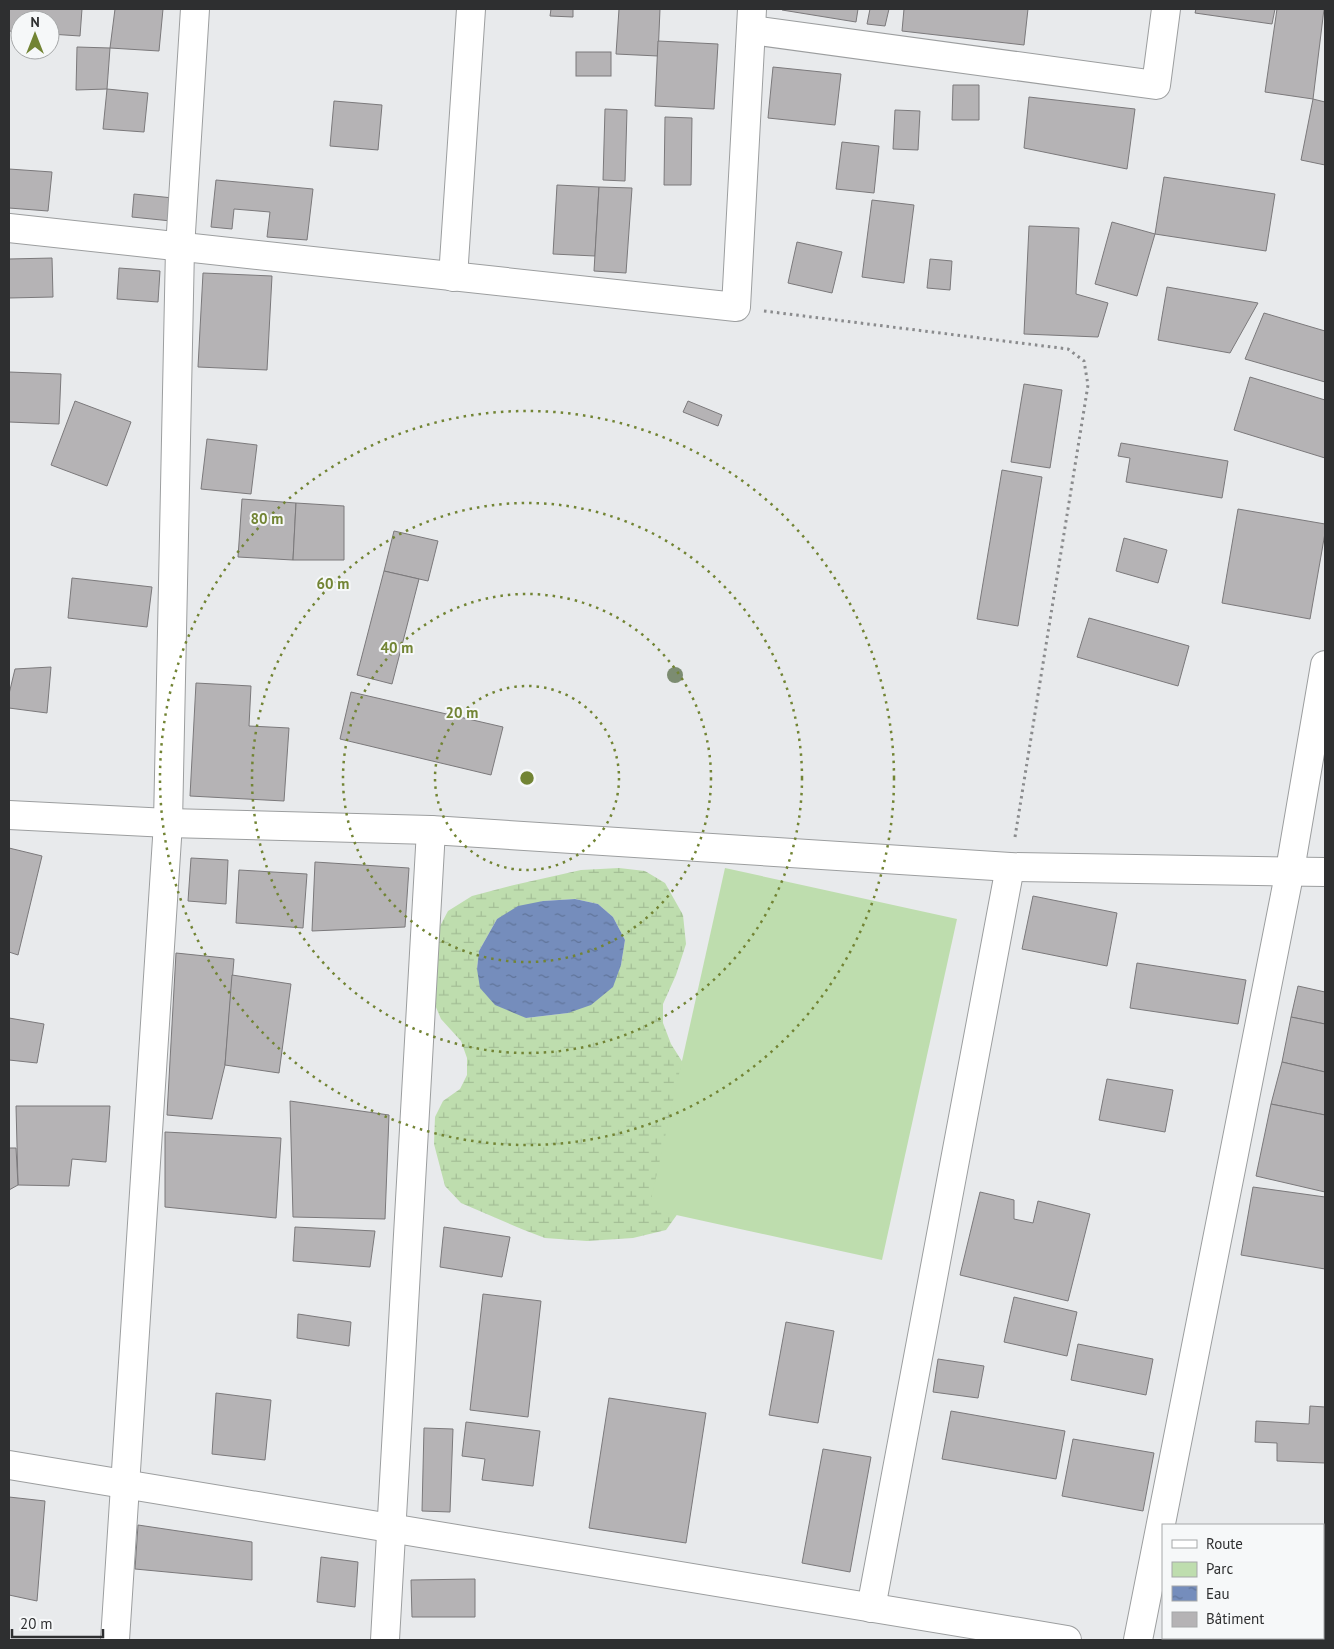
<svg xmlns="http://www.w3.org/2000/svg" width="1334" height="1649" viewBox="0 0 1334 1649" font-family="'PT Sans',sans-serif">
	<defs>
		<pattern id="wetland-marsh" width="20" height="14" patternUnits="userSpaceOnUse" patternTransform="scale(1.25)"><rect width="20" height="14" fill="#beddae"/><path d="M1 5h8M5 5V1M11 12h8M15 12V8" fill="none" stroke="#a4be96"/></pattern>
		<pattern id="water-ripples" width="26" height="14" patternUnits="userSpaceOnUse" patternTransform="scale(1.25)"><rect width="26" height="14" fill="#758dbc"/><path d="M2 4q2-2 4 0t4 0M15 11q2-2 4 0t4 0" fill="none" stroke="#607499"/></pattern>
	</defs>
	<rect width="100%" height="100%" fill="#e8eaec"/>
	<path fill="url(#wetland-marsh)" fill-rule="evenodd" d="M619,868L645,871L665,883L683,915L686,944L676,975L663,1004V1023L671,1044L704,1096L699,1184L666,1230L633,1238L587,1241L545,1238L524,1230L461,1203L445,1186L434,1144L435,1117L443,1101L460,1089L467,1075V1058L461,1041L441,1019L435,1005L439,928L448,911L472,896L514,885L581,870ZM575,899L598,904L613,917L625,940L621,965L568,1013L526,1018L477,969L479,951L497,919L543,901Z"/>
	<polygon fill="#beddae" points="725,868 957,919 882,1260 649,1209"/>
	<polygon fill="url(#water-ripples)" points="575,899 598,904 613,917 625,940 621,965 613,987 591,1005 568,1013 526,1018 495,1005 480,988 477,969 479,951 497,919 518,906 543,901"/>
	<g fill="#b5b3b5" stroke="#7b797b">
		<polygon points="9,9 82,9 80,36 50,34 50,20 20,20 20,32 9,31"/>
		<polygon points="115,9 163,9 159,51 110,48"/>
		<polygon points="551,9 573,9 573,17 550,16"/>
		<polygon points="619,9 660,9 658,56 616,54"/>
		<polygon points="782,9 858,9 856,22 782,10"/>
		<polygon points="870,9 889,9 885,26 867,24"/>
		<polygon points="904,9 1028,9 1024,45 902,31"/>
		<polygon points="1196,9 1275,9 1272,24 1195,13"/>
		<polygon points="1277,9 1324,9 1313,99 1265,92"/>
		<polygon points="658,41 718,44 714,109 655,106"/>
		<polygon points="77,47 110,48 107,89 76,90"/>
		<rect x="576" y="52" width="35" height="24"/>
		<polygon points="773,67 841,74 835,125 768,118"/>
		<polygon points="953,85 979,85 979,120 952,120"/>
		<polygon points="107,89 148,93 144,132 103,129"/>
		<polygon points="1029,97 1135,109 1127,169 1024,148"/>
		<polygon points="1313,99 1325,102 1325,165 1301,160"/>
		<polygon points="334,101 382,105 378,150 330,146"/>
		<polygon points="605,109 627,110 625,181 603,180"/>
		<polygon points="895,110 920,111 918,150 893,149"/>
		<polygon points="665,117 692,118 691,185 664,185"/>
		<polygon points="842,142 879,146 874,193 836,189"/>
		<polygon points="9,169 52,172 48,211 9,208"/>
		<polygon points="1164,177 1275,194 1266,251 1155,234"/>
		<polygon points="216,180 313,189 307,240 267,237 270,212 234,209 232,229 211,227"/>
		<polygon points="557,185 599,187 595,256 553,254"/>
		<polygon points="599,187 632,188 626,273 594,271"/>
		<polygon points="134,194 173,198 171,221 132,217"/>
		<polygon points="872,200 914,205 904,283 862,277"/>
		<polygon points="1112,222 1155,234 1137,296 1095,284"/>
		<polygon points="1029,226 1079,228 1076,294 1108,303 1098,337 1024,334"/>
		<polygon points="797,242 842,252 832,293 788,283"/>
		<polygon points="52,258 53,297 9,298 9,259"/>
		<polygon points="930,259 952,261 950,290 927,288"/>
		<polygon points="119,268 160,271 158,302 117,299"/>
		<polygon points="203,273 272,276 267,370 198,367"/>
		<polygon points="1167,287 1258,303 1230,353 1158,340"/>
		<polygon points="1264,313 1325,331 1325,382 1245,359"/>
		<polygon points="9,372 61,374 59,424 9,422"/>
		<polygon points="1250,377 1325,400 1325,458 1234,430"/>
		<polygon points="1024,384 1062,390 1050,468 1011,462"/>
		<polygon points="75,401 131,422 107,486 51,465"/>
		<polygon points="688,401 722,415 718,426 683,412"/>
		<polygon points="207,439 257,445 251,494 201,489"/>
		<polygon points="1121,443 1228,461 1222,498 1126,482 1130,458 1118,456"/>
		<polygon points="1002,470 1042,477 1018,626 977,619"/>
		<polygon points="242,499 296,503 293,560 238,557"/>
		<polygon points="296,503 344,506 344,560 293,560"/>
		<polygon points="1238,509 1325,524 1325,533 1310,619 1222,603"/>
		<polygon points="394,531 438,541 428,581 384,571"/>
		<polygon points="1124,538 1167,550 1158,583 1116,571"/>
		<polygon points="384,571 419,579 392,684 357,675"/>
		<polygon points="72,578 152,587 147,627 68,618"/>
		<polygon points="1089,618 1189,646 1178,686 1077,657"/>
		<polygon points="51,667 47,713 9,708 9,694 15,669"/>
		<polygon points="196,683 251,686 249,726 289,728 284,801 190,796"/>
		<polygon points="351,692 503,727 491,775 340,739"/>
		<polygon points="9,848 42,856 18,955 9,952"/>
		<polygon points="191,858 228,860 226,904 188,901"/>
		<polygon points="315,862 409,868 405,927 312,931"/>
		<polygon points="239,870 307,874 303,928 236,923"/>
		<polygon points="1033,896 1117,913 1107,966 1022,949"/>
		<polygon points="176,953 234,959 225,1065 212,1119 167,1115"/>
		<polygon points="1137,963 1246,980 1238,1024 1130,1008"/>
		<polygon points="232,975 291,984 279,1073 225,1065"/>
		<polygon points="1298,986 1325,992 1325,1024 1291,1017"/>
		<polygon points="1291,1017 1325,1024 1325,1072 1282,1062"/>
		<polygon points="9,1018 44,1024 37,1063 9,1060"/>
		<polygon points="1282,1062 1325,1072 1325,1115 1271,1104"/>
		<polygon points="1107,1079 1173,1090 1165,1132 1099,1120"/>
		<polygon points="290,1101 389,1115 385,1219 293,1217"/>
		<polygon points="1271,1104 1325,1115 1325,1192 1256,1176"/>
		<polygon points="16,1106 110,1106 106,1162 72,1159 69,1186 18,1185"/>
		<polygon points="165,1132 281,1138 276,1218 165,1207"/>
		<polygon points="9,1148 16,1148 18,1185 9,1190"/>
		<polygon points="1253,1187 1325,1197 1325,1269 1241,1255"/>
		<polygon points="980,1192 1014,1200 1014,1219 1033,1223 1038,1201 1090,1214 1068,1301 960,1275"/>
		<polygon points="295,1227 375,1231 370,1267 293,1261"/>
		<polygon points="444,1227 510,1237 502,1277 440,1267"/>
		<polygon points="483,1294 541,1301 528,1417 470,1410"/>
		<polygon points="1014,1297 1077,1312 1067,1356 1004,1342"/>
		<polygon points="298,1314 351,1322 349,1346 297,1338"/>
		<polygon points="786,1322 834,1331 818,1423 769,1415"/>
		<polygon points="1078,1344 1153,1359 1146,1395 1071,1380"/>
		<polygon points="938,1359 984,1366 978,1398 933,1392"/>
		<polygon points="216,1393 271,1400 265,1460 212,1454"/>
		<polygon points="609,1398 706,1413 686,1543 589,1528"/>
		<polygon points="1310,1406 1325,1407 1325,1463 1277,1461 1277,1443 1255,1442 1256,1421 1309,1424"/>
		<polygon points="951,1411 1065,1431 1056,1479 942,1459"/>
		<polygon points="466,1422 540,1431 533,1486 482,1480 485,1459 462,1456"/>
		<polygon points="424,1428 453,1429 450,1512 422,1511"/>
		<polygon points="1073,1439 1154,1453 1143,1511 1062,1496"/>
		<polygon points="823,1449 871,1457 850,1572 802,1563"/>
		<polygon points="9,1497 45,1501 37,1601 9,1595"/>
		<polygon points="138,1525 252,1542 252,1580 135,1569"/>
		<polygon points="1325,1531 1325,1553 1323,1552"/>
		<polygon points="321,1557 358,1562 355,1607 317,1602"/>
		<polygon points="475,1579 475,1617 412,1617 411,1580"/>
	</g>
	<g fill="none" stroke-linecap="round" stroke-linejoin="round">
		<defs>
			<g id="minor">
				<polyline points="751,30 1156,85 1166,9"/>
				<polyline points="9,228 736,307 752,9"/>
				<polyline points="453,277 471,9"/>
				<polyline points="9,815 168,823 431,830 1010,867 1325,872"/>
				<polyline points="9,1465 1067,1640"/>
				<polyline points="871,1608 1010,867"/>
				<polyline points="115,1640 168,823 180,248 195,9"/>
				<polyline points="385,1640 431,830"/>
				<polyline points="1138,1640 1290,870 1325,665"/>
			</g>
		</defs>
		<use href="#minor" stroke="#9c9e9f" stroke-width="30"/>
		<polyline stroke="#8a8b8d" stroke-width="3" stroke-dasharray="2.5 4" stroke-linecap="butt" points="764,311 1068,349 1084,361 1088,385 1015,837"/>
		<use href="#minor" stroke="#fff" stroke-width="28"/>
	</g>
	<circle fill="#7c8c71" cx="675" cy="675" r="8"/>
	<g fill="none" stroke="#728434" stroke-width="2.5" stroke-dasharray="2.5 5">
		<circle cx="527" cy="778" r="92"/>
		<circle cx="527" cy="778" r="184"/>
		<circle cx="527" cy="778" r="275"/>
		<circle cx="527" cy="778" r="367"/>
	</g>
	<circle cx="527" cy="778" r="8" fill="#728434" stroke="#f6f8f9" stroke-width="2.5"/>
	<g font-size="15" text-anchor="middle" font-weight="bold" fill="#728434" stroke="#f6f8f9" stroke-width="4" stroke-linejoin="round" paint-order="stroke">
		<text x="267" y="524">80 m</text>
		<text x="333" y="589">60 m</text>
		<text x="397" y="653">40 m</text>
		<text x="462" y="718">20 m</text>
	</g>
	<rect width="1334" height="1649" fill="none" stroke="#2e2f30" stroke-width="20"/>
	<rect x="1162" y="1524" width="162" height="115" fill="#f6f8f9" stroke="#a6a8a9"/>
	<rect x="1172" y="1540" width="25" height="8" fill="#ffffff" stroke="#a6a8a9"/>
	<text x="1206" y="1549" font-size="15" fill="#2e2f30">Route</text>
	<rect x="1172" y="1562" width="25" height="15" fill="#beddae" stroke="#a6a8a9"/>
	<text x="1206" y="1574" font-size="15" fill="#2e2f30">Parc</text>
	<rect x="1172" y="1586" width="25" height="15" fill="url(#water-ripples)" stroke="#a6a8a9"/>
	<text x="1206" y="1599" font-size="15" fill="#2e2f30">Eau</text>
	<rect x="1172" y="1612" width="25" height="15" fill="#b5b3b5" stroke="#a6a8a9"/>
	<text x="1206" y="1624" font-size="15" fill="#2e2f30">Bâtiment</text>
	<g transform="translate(35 35)"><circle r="24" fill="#f6f8f9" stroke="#a6a8a9"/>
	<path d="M0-4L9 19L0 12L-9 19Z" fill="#728434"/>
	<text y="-8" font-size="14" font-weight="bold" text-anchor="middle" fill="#2e2f30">N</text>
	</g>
	<path d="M12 1629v8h91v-8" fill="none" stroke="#2e2f30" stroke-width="2.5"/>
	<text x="20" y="1629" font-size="15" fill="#2e2f30" stroke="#f6f8f9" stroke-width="4" paint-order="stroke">20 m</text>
</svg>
